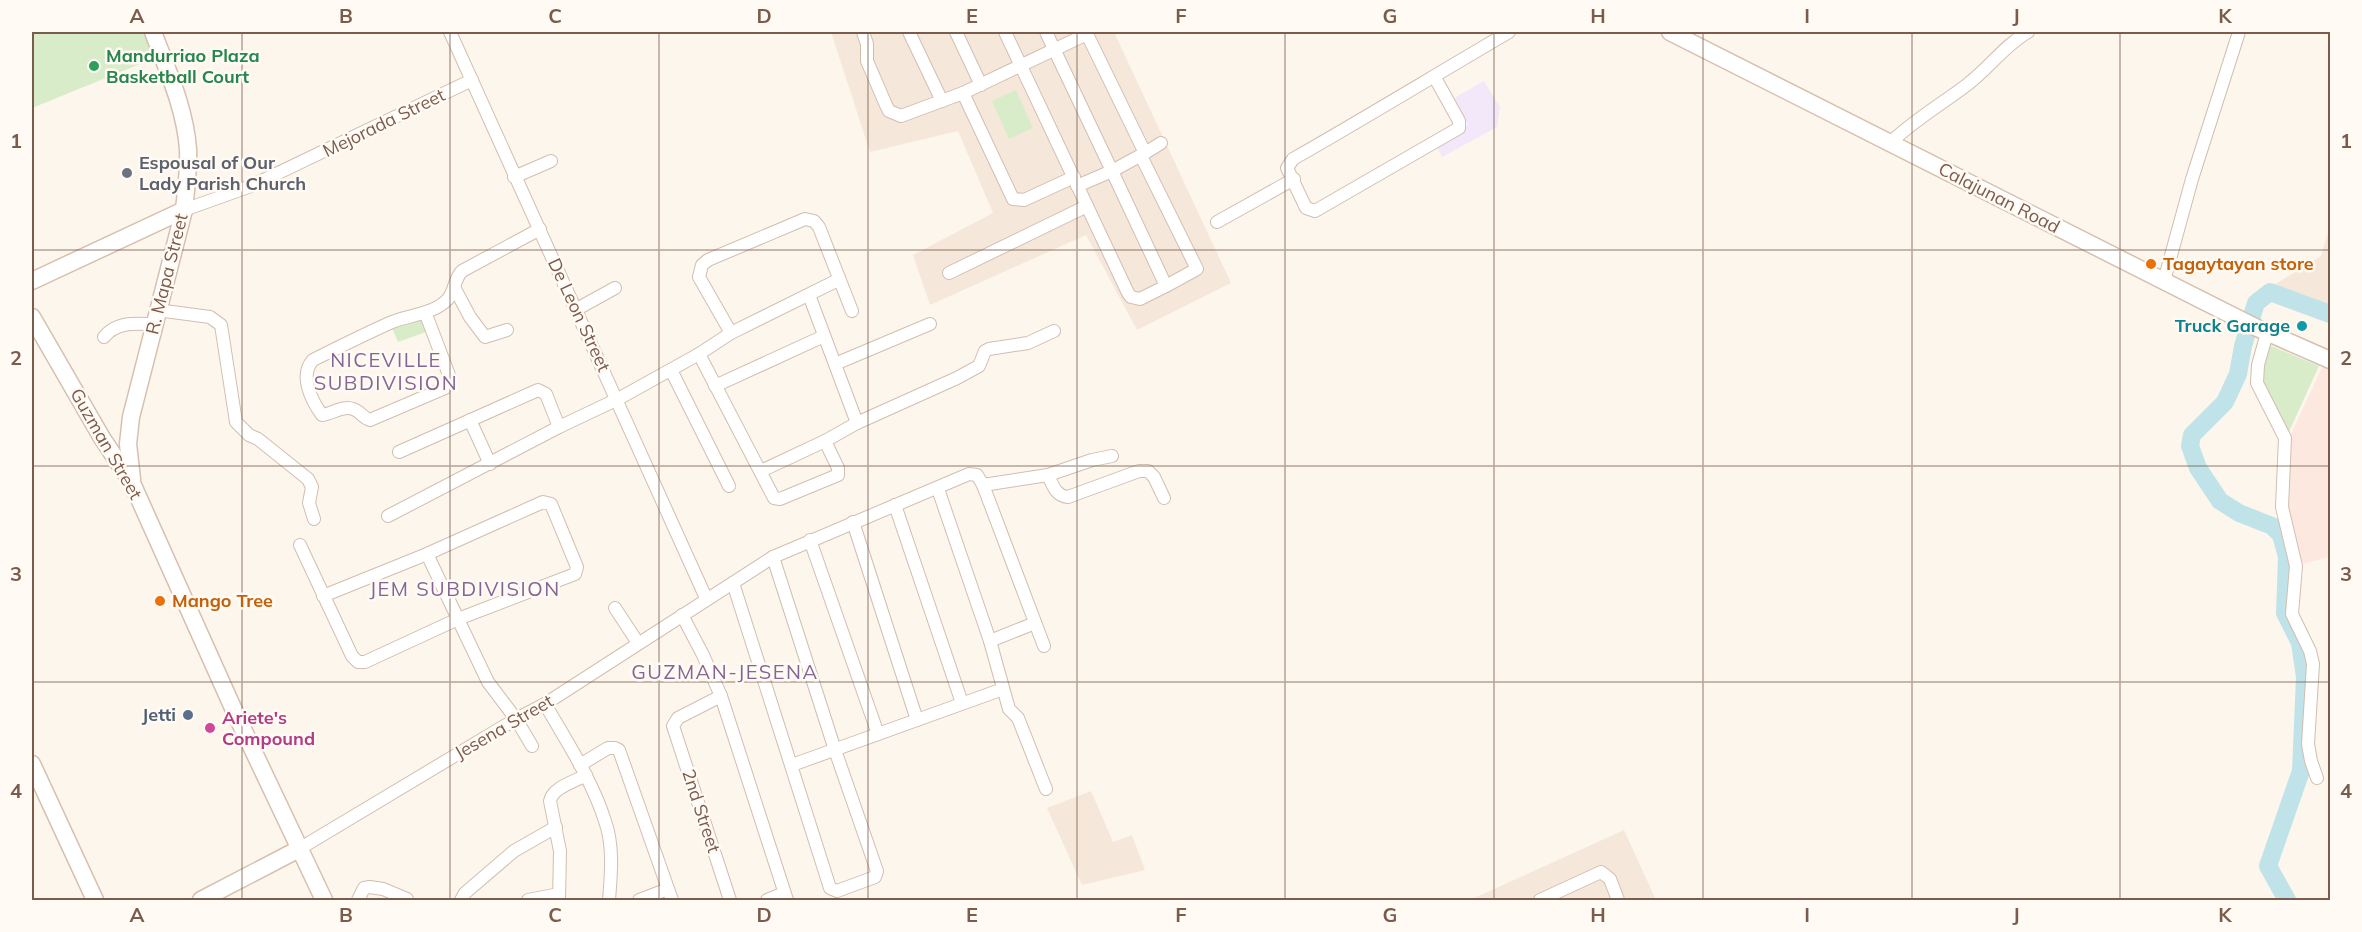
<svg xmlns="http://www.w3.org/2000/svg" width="2362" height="932" viewBox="0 0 2362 932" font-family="Mulish,sans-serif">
	<rect width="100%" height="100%" fill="#fdf6ec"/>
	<g fill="#f5e8da">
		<polygon points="831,32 1114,32 1231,283 1137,330 1086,235 930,305 913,255 993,213 958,131 870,152"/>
		<polygon points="2330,225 2330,305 2300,296 2274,285 2321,256"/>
		<polygon points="1091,791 1113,842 1132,835 1145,870 1082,885 1047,808"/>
		<polygon points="1624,830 1656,900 1470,900"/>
	</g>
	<polygon fill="#fde8e0" points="2322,367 2330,369 2330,557 2298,565 2284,505 2288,441"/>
	<polygon fill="#f3e8fa" points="1484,81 1500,107 1497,127 1442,157 1435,144 1468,125 1454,98"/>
	<g fill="#d8ecc9">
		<polygon points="32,32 145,32 155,58 32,108"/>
		<polygon points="1016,90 1033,128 1009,139 992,101"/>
		<polygon points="421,317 426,332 398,342 392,328"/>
		<polygon points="2267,344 2319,366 2288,434 2259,382"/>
	</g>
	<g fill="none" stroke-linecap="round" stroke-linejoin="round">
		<polyline stroke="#bfe3e8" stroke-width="18" points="2287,900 2268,866 2301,771 2305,677 2300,643 2285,613 2287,557 2281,535 2272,526 2239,513 2220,501 2198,468 2190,446 2192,435 2225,402 2238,374 2243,346 2256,303 2270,292 2330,314"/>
		<defs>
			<g id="street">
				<polyline points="450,32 706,598"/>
				<polyline points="863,32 867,44 867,61 886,105 889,111 901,116 963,93 1087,34"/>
				<polyline points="909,32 942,101"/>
				<polyline points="956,32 981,85"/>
				<polyline points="1005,32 1128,293 1131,297 1140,299 1166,286 1112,171 1145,153 1086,32"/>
				<polyline points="1046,32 1112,171 1077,186"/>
				<path d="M1434,76L1459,121V128L1315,211L1306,208L1287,168L1293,159C1365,118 1437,74 1509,32"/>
				<polyline points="963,93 1013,199 1024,200 1074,177"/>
				<path d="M1890,143C1914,120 1942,104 1968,84C1990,67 2005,45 2028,32"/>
				<polyline points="1145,153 1161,143"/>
				<polyline points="1141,156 1197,269 1166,286"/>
				<polyline points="514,177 551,161"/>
				<polyline points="184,210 251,186 472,80"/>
				<polyline points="1217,222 1294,179"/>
				<polyline points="949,273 1087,206"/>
				<polyline points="2164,281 2192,179 2239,32"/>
				<polyline points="454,287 470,317 485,337 507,330"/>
				<polyline points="809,295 857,423"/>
				<polyline points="577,309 615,288"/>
				<polyline points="157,310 210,317 221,325 236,422 249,435 258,439 308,479 312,487 309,503 314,519"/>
				<path d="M425,312L449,375L450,381L445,388L370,420C363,418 360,411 353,409C343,405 332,414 322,415C311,400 299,375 313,360C339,347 365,334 392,322C410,315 434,314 448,299C455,291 454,279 462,271L540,229"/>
				<polyline points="731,333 699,277 702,265 708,260 805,219 814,221 819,227 852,311"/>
				<polyline points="2267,333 2258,365 2257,383 2285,438 2282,507 2296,566 2292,614 2310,651 2313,664 2308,744 2311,761 2317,778"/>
				<path d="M104,337C117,321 135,324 154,324"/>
				<polyline points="699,354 774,498 780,499 838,475 838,468 825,441"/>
				<polyline points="835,364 930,324"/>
				<polyline points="671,370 729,486"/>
				<polyline points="715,386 824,336"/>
				<polyline points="470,420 490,464"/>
				<polyline points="399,452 538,390 546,394 559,427"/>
				<polyline points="761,471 825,441 857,423 957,378 979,366 985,351 989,349 1028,343 1054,331"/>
				<path d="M1048,475C1053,486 1056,496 1068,497L1139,471H1148L1154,477L1164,498"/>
				<polyline points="983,485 1048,475 1092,460 1112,456"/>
				<polyline points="938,489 990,641 1009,709 1018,718 1046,789"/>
				<polyline points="895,505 962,703"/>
				<polyline points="388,516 559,427 618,399 699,354 731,333 838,280"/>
				<polyline points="853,522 917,720"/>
				<polyline points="810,540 878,734"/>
				<polyline points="300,545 352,656 358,662 365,662 458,619 575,574 577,567 551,504 543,502 427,554 323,596"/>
				<polyline points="427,554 488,682 516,719 532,746"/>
				<polyline points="733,583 830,888 837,891 875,877 877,871 835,750 773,557"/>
				<polyline points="615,608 638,643"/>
				<polyline points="682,615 703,655 721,696 787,900"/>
				<polyline points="990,641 1035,623"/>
				<polyline points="721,696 678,718 673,726 730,900"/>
				<path d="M545,704C567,742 592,780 605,821C614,846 611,875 609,900"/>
				<polyline points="580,765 608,748 615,748 619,750 672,900"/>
				<polyline points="792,765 1003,689"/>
				<polyline points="299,849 516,719 545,704 773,557 969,474 977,475 983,485 1044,646"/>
				<polyline points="358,900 364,888 370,887 383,889 407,899"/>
				<polyline points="461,900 465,893 514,851 556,827"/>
				<polyline points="528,900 559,894"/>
				<path d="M559,900L560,851L550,801C553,787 574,782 586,775"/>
				<polyline points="639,900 668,889"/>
				<polyline points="767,900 784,893"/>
				<polyline points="1540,900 1601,872 1610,879 1618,900"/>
			</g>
			<g id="secondary">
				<polyline points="1670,32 2255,327 2330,360"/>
				<polyline points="32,281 184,210"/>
				<polyline points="32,317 102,438 132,483 233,708 324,900"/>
				<path d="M132,479L128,444L131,417L184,210C186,190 189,169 188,149C185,108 167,69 153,32"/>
				<polyline points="32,764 95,900"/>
				<polyline points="201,900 299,849"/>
			</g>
		</defs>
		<use href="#street" stroke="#d1beb0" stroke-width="14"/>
		<use href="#secondary" stroke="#d6c0b0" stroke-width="19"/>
		<use href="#street" stroke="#fff" stroke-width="12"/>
		<use href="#secondary" stroke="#fff" stroke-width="16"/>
	</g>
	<path fill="none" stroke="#7a5c4d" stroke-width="1.5" stroke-opacity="0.55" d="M242,32V900M450,32V900M659,32V900M868,32V900M1077,32V900M1285,32V900M1494,32V900M1703,32V900M1912,32V900M2120,32V900M32,250H2330M32,466H2330M32,682H2330"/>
	<circle fill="#2e9e5b" stroke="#fffaf3" stroke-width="2" cx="94" cy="66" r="6"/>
	<circle fill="#6b7280" stroke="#fffaf3" stroke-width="2" cx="127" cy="173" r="6"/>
	<g fill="#e8710a" stroke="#fffaf3" stroke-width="2">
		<circle cx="2151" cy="264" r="6"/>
		<circle cx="160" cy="601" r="6"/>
	</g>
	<circle fill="#0f9aa8" stroke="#fffaf3" stroke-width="2" cx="2302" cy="326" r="6"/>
	<circle fill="#5c6f8a" stroke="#fffaf3" stroke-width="2" cx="188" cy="715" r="6"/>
	<circle fill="#d1479c" stroke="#fffaf3" stroke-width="2" cx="210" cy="728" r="6"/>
	<g text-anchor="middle" stroke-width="5" stroke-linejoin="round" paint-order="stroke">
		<g font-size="18" font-weight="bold" fill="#27864d" stroke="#fffaf3" text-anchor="start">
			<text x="106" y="62">Mandurriao Plaza<tspan x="106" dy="21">Basketball Court</tspan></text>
		</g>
		<g font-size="18" fill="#7a5c4d" stroke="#fffaf3">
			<text transform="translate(384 123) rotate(-26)" y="6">Mejorada Street</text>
			<text transform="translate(1999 198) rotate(27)" y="6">Calajunan Road</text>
			<text transform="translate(167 274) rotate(-76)" y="6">R. Mapa Street</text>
			<text transform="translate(579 315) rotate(65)" y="6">De Leon Street</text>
			<text transform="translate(106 444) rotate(60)" y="6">Guzman Street</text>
			<text transform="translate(504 727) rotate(-30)" y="6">Jesena Street</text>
			<text transform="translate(701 811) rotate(72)" y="6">2nd Street</text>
		</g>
		<g font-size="18" font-weight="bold" fill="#5b616d" stroke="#fffaf3" text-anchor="start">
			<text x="139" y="169">Espousal of Our<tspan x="139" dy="21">Lady Parish Church</tspan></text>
		</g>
		<g font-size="18" font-weight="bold" fill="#c56008" stroke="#fffaf3" text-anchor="start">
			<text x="2163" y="270">Tagaytayan store</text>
			<text x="172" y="607">Mango Tree</text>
		</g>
		<g font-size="18" font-weight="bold" fill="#0d838f" stroke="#fffaf3" text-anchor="end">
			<text x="2290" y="332">Truck Garage</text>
		</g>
		<g font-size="18" font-weight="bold" fill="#4e5e75" stroke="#fffaf3" text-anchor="end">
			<text x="176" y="721">Jetti</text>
		</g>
		<g font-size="18" font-weight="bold" fill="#b23c85" stroke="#fffaf3" text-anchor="start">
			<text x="222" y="724">Ariete's<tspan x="222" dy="21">Compound</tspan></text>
		</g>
		<g font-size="20" letter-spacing="1.5" fill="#846695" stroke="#fffaf3">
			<text x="386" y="367">NICEVILLE<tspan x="386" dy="23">SUBDIVISION</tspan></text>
			<text x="465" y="596">JEM SUBDIVISION</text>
			<text x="725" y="679">GUZMAN-JESENA</text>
		</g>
	</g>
	<rect width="2362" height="932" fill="none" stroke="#fffaf3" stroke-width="66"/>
	<rect x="33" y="33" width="2296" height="866" fill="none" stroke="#7a5c4d" stroke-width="2"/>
	<g font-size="20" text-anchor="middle" font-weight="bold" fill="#7a5c4d">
		<text x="137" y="23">A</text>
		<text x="346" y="23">B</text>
		<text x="555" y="23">C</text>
		<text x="764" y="23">D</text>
		<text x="972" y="23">E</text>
		<text x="1181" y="23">F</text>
		<text x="1390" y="23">G</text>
		<text x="1598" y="23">H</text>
		<text x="1807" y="23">I</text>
		<text x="2016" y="23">J</text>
		<text x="2225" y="23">K</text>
		<text x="16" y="148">1</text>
		<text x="2346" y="148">1</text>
		<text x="16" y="365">2</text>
		<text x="2346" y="365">2</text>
		<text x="16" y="581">3</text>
		<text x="2346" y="581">3</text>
		<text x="16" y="798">4</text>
		<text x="2346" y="798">4</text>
		<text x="137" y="922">A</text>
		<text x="346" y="922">B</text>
		<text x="555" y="922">C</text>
		<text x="764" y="922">D</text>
		<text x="972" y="922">E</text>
		<text x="1181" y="922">F</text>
		<text x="1390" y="922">G</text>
		<text x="1598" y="922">H</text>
		<text x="1807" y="922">I</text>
		<text x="2016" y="922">J</text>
		<text x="2225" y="922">K</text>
	</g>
</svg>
